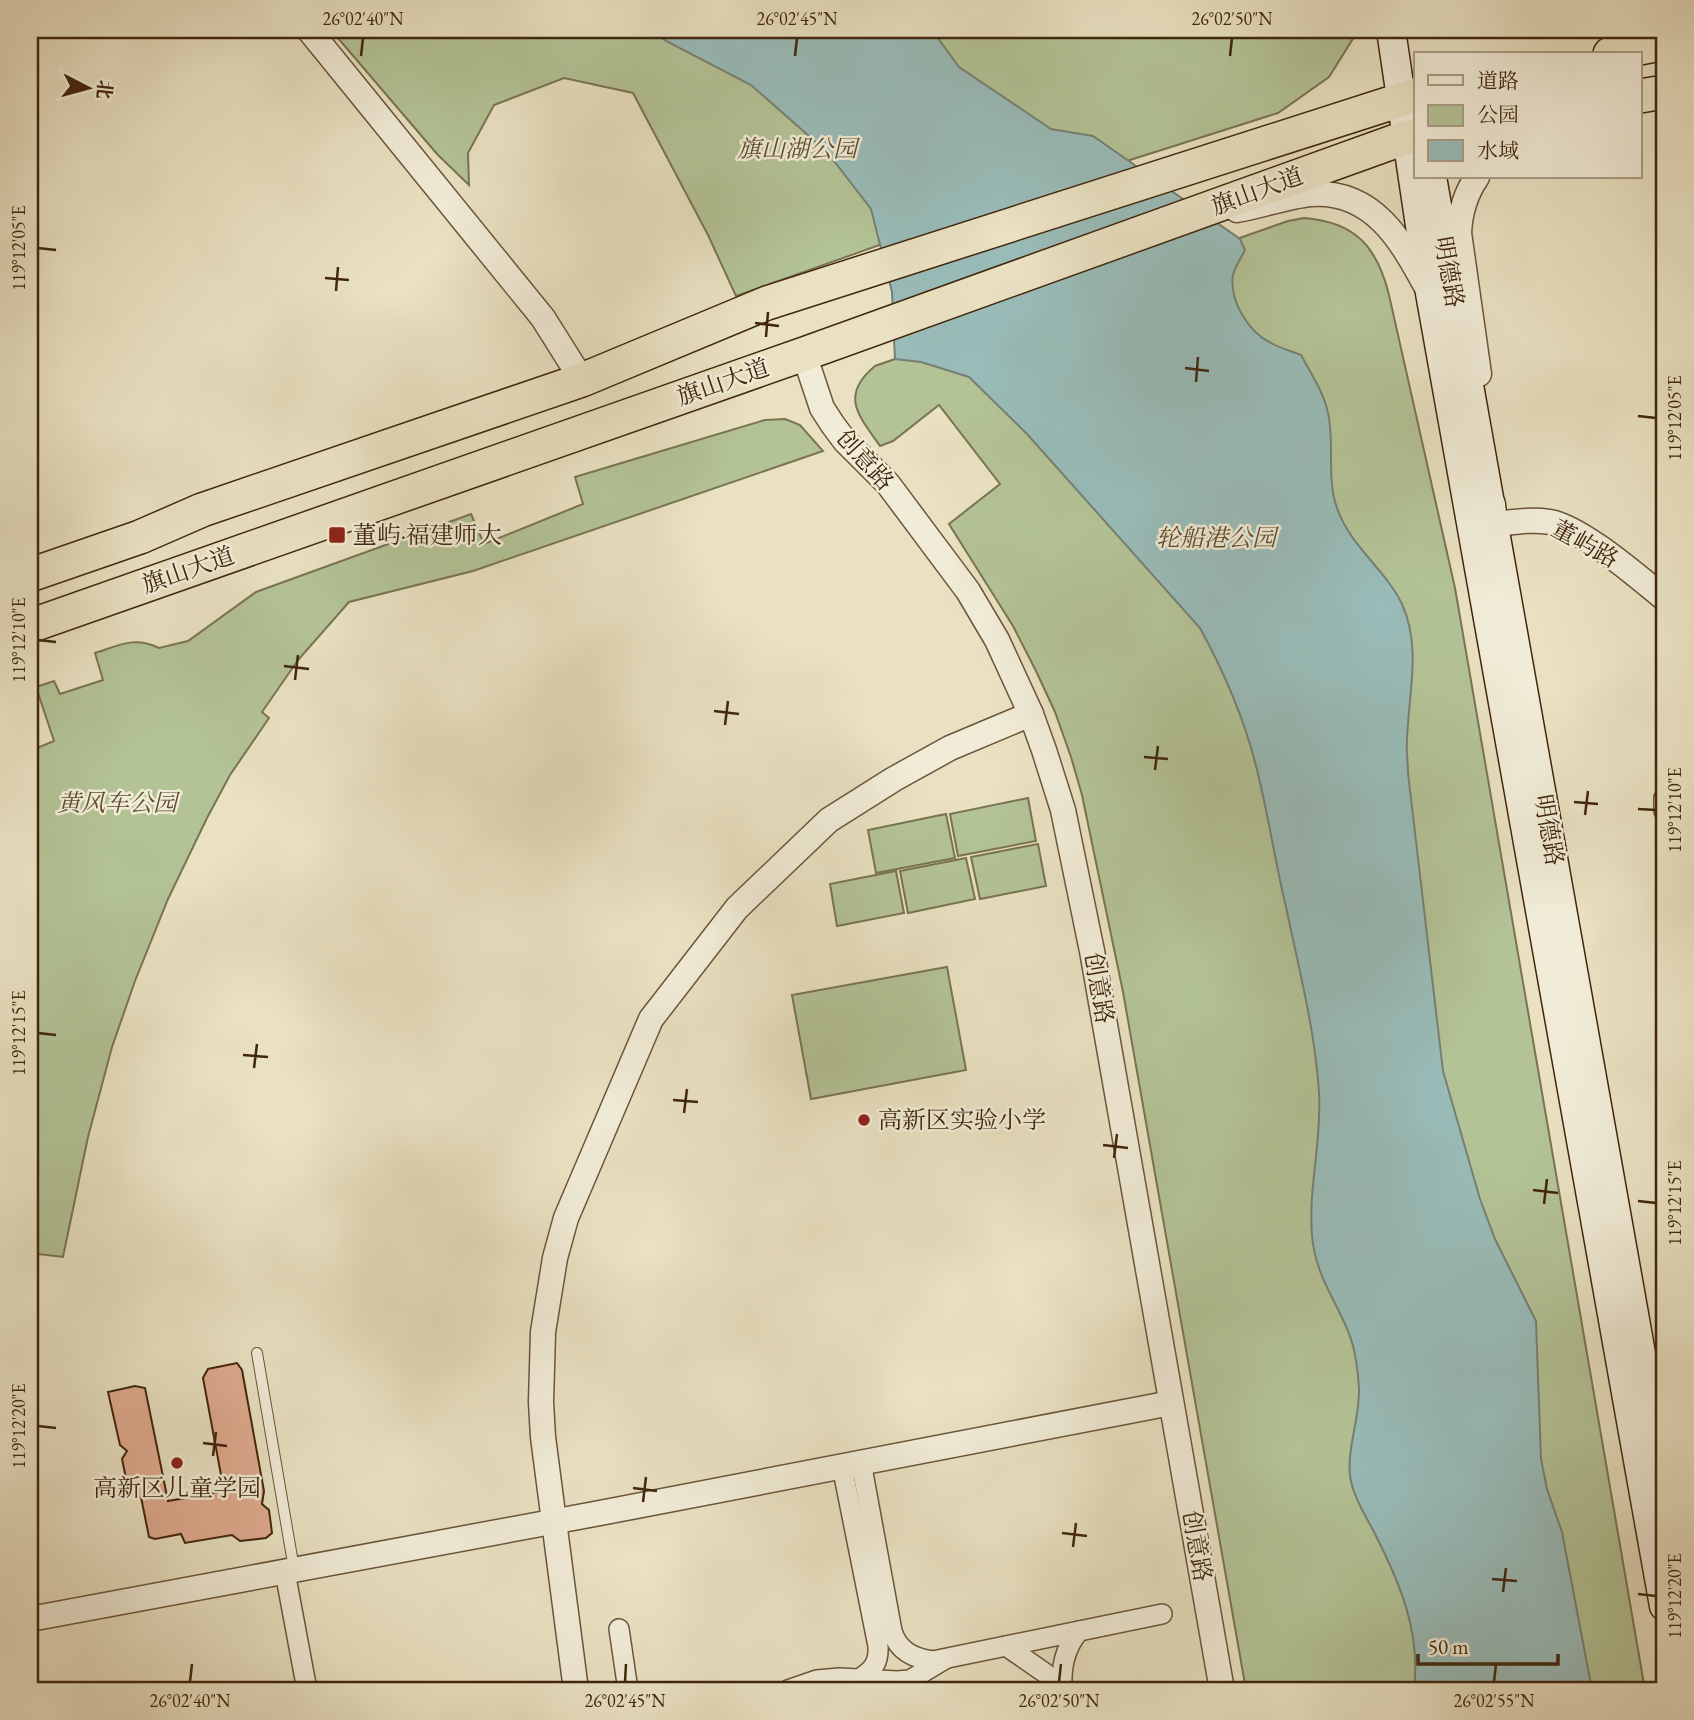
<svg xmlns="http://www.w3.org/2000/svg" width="1694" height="1720" viewBox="0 0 1694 1720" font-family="'EB Garamond','Noto Serif SC',serif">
	<rect width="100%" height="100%" fill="#e9e1c2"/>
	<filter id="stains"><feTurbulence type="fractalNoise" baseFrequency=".00286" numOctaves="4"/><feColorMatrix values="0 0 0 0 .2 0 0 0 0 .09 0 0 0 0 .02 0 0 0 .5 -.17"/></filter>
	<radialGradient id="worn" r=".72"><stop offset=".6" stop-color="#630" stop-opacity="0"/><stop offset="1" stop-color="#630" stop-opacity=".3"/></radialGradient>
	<g fill="#b3c396" stroke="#7a7451" stroke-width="2">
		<polygon points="331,30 1354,30 1354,37 1329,77 1278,113 1023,194 736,296 708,235 633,93 564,78 494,105 468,153 469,185 437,154"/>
		<path d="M1304,218C1355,222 1377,246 1389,295L1455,588L1645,1690H1246L1123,992L1082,795L1071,757L1055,712L1036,671L1013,626L949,524L1000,484L939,405L893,441L880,446C859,416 839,396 875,366L1288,221Z"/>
		<path d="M785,419L800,425L823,451L473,571L349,602L298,660L262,712L269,718L230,775L207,818L168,899L135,981L112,1047L88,1137L63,1257L30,1253V751L54,741L36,687L54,681L60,694L103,680L95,653C120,645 135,636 159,648L188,641L256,592L471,514L484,544L583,504L575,477L765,420Z"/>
		<polygon points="1028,798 1036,841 958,856 950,814"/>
		<polygon points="946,814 955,858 876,873 868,830"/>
		<polygon points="1038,844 1046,886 980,899 971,857"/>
		<polygon points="966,858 975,899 908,913 900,871"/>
		<polygon points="896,871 904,913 837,926 830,884"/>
		<polygon points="947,967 966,1070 811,1099 792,995"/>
	</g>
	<path fill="#99bcb9" stroke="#768074" stroke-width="2" d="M650,30H932L959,67L1051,129L1093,136L1240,239L1245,250C1241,258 1235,267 1233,275C1229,300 1248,332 1271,343C1280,348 1291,351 1301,355C1311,373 1324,393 1328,413C1335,444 1326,477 1337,508C1350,546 1385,569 1402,604C1422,648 1408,695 1407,741C1406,751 1408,762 1408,773L1443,1071L1480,1199L1495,1239L1536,1321L1541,1459L1547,1489L1562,1532L1592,1690H1414C1421,1632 1400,1583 1374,1532C1365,1515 1353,1496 1350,1476C1347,1447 1360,1418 1359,1388C1358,1373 1356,1354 1351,1339C1338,1302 1316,1279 1312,1236C1308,1188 1322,1141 1319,1093C1315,1030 1299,969 1286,907C1275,861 1268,813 1256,766C1244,718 1224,672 1200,628L1027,434L969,377L921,362L895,359L892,292L871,209L827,152L751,85L666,41Z"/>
	<polygon fill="#dfab90" stroke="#41260c" stroke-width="2" points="237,1363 242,1370 264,1491 262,1504 269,1510 272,1533 266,1538 240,1541 232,1535 185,1543 181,1534 155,1539 149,1537 141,1497 129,1493 122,1459 127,1451 120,1445 108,1392 135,1386 145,1388 168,1501 224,1491 203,1378 208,1369"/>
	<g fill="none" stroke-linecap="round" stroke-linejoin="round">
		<defs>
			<polyline id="service" points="257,1353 294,1569"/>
			<g id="minor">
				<polyline points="1664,798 1664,811"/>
				<path d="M861,1462L892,1631C898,1651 913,1658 933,1661L1162,1614"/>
				<path d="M842,1466L878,1646C879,1663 873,1670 859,1679"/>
				<polyline points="285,1572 307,1690"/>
				<polyline points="619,1629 628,1690"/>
				<polyline points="1006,1646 1045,1673 1062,1688"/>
				<polyline points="788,1690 817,1680 839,1678 897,1681 910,1680 945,1659"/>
				<path d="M1062,1690C1061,1668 1064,1649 1079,1631"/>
			</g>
			<g id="tertiary">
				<polyline points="309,30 543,318 582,380"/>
				<path d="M1477,177C1466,193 1460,213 1459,233L1479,374"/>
				<path d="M1237,210C1262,206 1287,196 1311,194C1373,190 1401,240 1426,286"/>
				<polyline points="804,354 822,408 833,425 845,441 888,484 968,591 997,640 1031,714 1044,750 1063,810 1092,951 1222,1690"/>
				<path d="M1493,504L1495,524C1514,522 1531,519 1550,522C1582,528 1638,577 1664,598"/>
				<polyline points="30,1619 600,1513 1171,1403"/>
				<polyline points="576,1690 543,1437 541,1402 543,1332 555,1258 566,1218 651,1019 737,908 829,820 894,779 950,748 1031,714"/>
			</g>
			<g id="secondary">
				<polyline points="1391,30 1430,293 1664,1606"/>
				<polyline points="1432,177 1664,1483"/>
			</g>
			<g id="trunk">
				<polyline points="1610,54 1664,43"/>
				<polyline points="1640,96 1664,92"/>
				<polyline points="30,575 140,537 202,510 582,380 767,303 1416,95"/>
				<polyline points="30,626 804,354 1407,137 1416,136"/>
			</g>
		</defs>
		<use href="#service" stroke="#6b553a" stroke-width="12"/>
		<use href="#minor" stroke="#6b553a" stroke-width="22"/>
		<use href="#tertiary" stroke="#6b553a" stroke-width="27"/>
		<use href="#secondary" stroke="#41260c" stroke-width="31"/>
		<use href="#trunk" stroke="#41260c" stroke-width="36"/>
		<use href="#service" stroke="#f1ecd7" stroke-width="10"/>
		<use href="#minor" stroke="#f1ecd7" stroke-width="19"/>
		<use href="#tertiary" stroke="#f1ecd7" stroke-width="24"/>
		<use href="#secondary" stroke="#f1ecd7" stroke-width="28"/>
		<use href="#trunk" stroke="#e9e1c2" stroke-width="33"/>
	</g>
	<path fill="none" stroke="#41260c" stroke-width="2.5" d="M361,56L363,38M795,56L797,38M1230,56L1232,38M38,248L56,250M325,278L349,280M336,291L338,267M755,323L779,326M766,337L768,312M1185,368L1209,371M1196,382L1198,357M1638,416L1656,418M38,640L56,642M284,666L309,669M295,680L298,655M714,711L739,714M725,725L728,701M1144,757L1168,759M1155,770L1158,746M1574,802L1598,804M1638,809L1656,810M1585,815L1588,791M38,1033L56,1035M243,1055L268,1057M254,1068L257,1044M673,1100L698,1102M684,1113L687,1089M1103,1145L1128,1148M1114,1158L1117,1134M1533,1190L1558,1193M1638,1201L1656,1203M1544,1204L1547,1179M38,1426L56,1428M203,1443L227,1446M213,1456L216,1432M633,1488L657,1491M643,1502L646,1477M1062,1533L1087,1536M1073,1547L1076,1523M1492,1579L1517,1581M1503,1592L1506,1568M1638,1594L1656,1596M190,1682L192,1664M625,1682L626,1664M1059,1682L1061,1664M1494,1682L1496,1664"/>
	<g fill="#8f2418" stroke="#f1ecd7" stroke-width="2.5">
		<rect x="328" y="526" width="18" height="18" rx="3.5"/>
		<circle cx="864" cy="1120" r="7"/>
		<circle cx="177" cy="1463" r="7"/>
	</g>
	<g text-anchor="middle" stroke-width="5" stroke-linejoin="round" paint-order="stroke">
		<g font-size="24" font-style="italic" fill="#5e4d2e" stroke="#f1ecd7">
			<text x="797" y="157">旗山湖公园</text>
			<text x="1216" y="546">轮船港公园</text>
			<text x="117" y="811">黄风车公园</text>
		</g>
		<g font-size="24" fill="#41260c" stroke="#f1ecd7">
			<text transform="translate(1257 191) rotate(-20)" y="8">旗山大道</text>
			<text transform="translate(1449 272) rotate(80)" y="8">明德路</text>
			<text transform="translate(723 382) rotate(-19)" y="8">旗山大道</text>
			<text transform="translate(865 460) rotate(48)" y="8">创意路</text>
			<text transform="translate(1585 544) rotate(29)" y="8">董屿路</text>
			<text transform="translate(188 570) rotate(-19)" y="8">旗山大道</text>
			<text transform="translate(1549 830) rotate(80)" y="8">明德路</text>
			<text transform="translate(1099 988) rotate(80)" y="8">创意路</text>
			<text transform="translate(1197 1546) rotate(80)" y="8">创意路</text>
		</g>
		<g font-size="24" fill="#41260c" stroke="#f1ecd7" text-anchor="start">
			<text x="353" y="543">董屿·福建师大</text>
			<text x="878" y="1128">高新区实验小学</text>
			<text x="177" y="1496" text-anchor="middle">高新区儿童学园</text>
		</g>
	</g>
	<rect width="1694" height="1720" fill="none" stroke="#e9e1c2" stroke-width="77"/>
	<rect x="1414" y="52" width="228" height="126" fill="#f1ecd7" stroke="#ab9d86" stroke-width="2"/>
	<rect x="1428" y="75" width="35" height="10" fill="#f1ecd7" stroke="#ab9d86" stroke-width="2"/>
	<text x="1477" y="88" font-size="21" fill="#41260c">道路</text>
	<rect x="1428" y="105" width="35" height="21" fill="#b3c396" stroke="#ab9d86" stroke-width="2"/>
	<text x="1477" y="122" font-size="21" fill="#41260c">公园</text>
	<rect x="1428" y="140" width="35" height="21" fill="#99bcb9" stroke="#ab9d86" stroke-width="2"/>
	<text x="1477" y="158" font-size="21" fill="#41260c">水域</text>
	<g transform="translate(88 88) rotate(96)" stroke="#f1ecd7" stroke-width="5" paint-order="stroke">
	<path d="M0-5L12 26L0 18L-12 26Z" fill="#41260c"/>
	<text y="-10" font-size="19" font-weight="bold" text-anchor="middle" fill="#41260c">北</text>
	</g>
	<path d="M1418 1654v10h140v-10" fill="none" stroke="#41260c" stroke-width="3.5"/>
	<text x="1428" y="1654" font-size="21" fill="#41260c" stroke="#f1ecd7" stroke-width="5" paint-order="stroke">50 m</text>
	<rect x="38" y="38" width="1618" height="1644" fill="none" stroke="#41260c" stroke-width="2.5"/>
	<g font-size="18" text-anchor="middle" fill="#41260c">
		<text x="363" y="25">26°02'40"N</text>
		<text x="797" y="25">26°02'45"N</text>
		<text x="1232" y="25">26°02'50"N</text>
		<text transform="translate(19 248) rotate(-90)" y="6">119°12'05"E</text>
		<text transform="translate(1675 418) rotate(-90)" y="6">119°12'05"E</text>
		<text transform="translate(19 640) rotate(-90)" y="6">119°12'10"E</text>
		<text transform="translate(1675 810) rotate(-90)" y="6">119°12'10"E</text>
		<text transform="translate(19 1033) rotate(-90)" y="6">119°12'15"E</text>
		<text transform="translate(1675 1203) rotate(-90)" y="6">119°12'15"E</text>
		<text transform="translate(19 1426) rotate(-90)" y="6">119°12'20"E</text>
		<text transform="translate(1675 1596) rotate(-90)" y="6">119°12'20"E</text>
		<text x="190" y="1707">26°02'40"N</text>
		<text x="625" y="1707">26°02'45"N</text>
		<text x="1059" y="1707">26°02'50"N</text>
		<text x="1494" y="1707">26°02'55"N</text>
	</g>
	<rect width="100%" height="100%" filter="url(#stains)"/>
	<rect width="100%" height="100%" fill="url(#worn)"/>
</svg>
